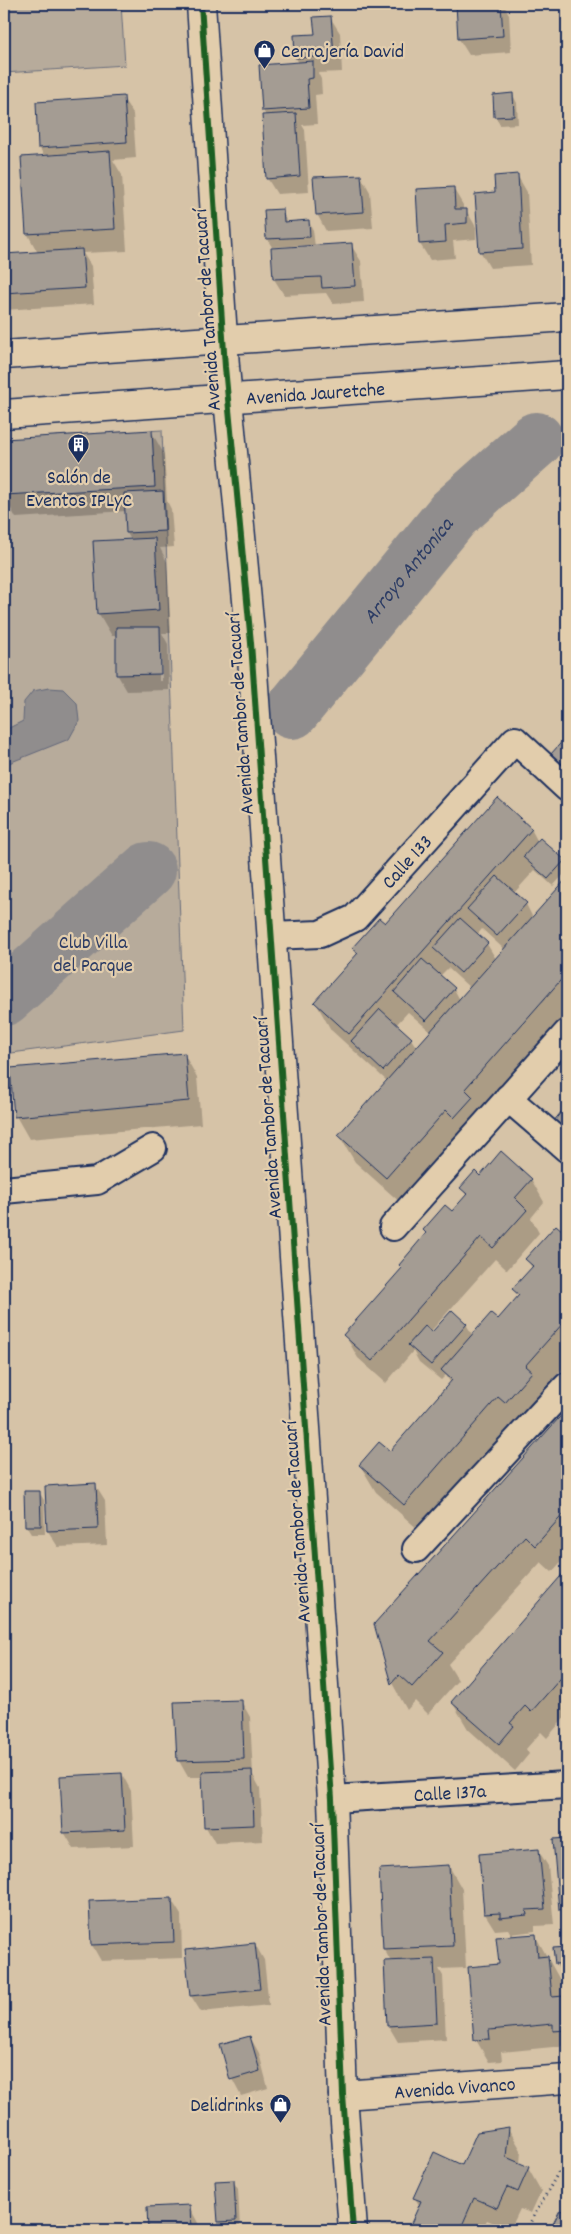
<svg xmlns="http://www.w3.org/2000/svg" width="571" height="2234" viewBox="0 0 571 2234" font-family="Dekko,sans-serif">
	<rect width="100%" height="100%" fill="#d6c3a7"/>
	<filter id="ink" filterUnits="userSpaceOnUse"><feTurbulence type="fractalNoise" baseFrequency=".02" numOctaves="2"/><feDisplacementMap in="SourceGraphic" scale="10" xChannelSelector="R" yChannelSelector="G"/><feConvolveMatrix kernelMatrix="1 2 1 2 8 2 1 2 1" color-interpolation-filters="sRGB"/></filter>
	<g filter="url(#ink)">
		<g fill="#b7ab9b" stroke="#696d7c">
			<polygon points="4,4 121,4 125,65 4,73"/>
			<polygon points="162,430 184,1030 4,1054 4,440"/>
		</g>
		<polygon fill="#908d8d" stroke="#61677a" points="49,688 63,689 77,703 79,721 69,739 4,765 4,728 7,729 23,721 24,702 33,691"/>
		<g fill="#0003" fill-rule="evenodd">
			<polygon points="457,4 503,4 509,14 511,52 469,55 459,39"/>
			<polygon points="330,17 340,33 342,72 318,73 321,79 322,94 315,95 317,124 302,125 305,130 309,192 277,194 267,178 266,116 263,110 299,63 296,58 295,36 316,35"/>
			<polygon points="513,95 517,103 518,124 500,125 495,116"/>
			<polygon points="123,98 133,114 136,158 113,160 122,175 127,251 83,253 91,266 94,304 4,310 4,255 38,253 27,233 45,157 39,147"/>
			<polygon points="517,175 527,192 531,265 490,268 480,251 496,193"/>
			<polygon points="361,176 370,192 373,228 326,231 317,214"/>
			<polygon points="453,188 463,205 463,210 466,210 476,227 476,239 453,241 455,258 430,260 420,244"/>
			<polygon points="282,210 287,223 309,222 313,230 315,247 351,245 361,261 364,302 333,304 326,293 284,295 274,279 272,250 308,247 308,245 272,247 267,239"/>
			<path d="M151,431L164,454L167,501L171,509L174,547L160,548L167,562L171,633H162L168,644L169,690L127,691L117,674V636H112L99,614L131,540L127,533L126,511L16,518L4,496V440ZM159,643H161L162,681H159Z"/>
			<path d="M531,829L538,842L540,840L564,861L567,871L553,886L535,870L514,893L526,904L533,918L567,880V1018L402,1204L355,1162L339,1135L387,1081L331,1030L316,1003L357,955L354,948L385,925ZM482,929L505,950L496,959L487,944L477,935ZM448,968L470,988L460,1000L454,989L440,976ZM408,1012L431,1032L417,1048L411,1039L396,1025Z"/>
			<polygon points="184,1054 197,1077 201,1124 29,1139 16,1116"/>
			<polygon points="480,1178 531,1179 544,1202 531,1218 539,1233 507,1270 495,1259 430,1332 433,1334 466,1324 473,1336 498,1321 519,1297 514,1290 532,1268 527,1259 567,1228 567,1363 542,1392 546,1400 521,1429 514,1423 420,1531 376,1492 360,1465 391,1453 451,1384 446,1375 441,1380 419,1362 413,1351 386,1383 358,1358 345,1335 467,1197 462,1188"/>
			<polygon points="567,1411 567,1555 552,1572 541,1562 448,1664 458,1680 428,1714 415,1701 407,1710 392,1683 375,1625"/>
			<polygon points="95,1485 105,1501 107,1545 58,1547 48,1531"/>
			<polygon points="39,1492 44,1500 45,1534 31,1534 26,1526"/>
			<polygon points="567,1571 567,1715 547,1738 541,1732 526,1749 529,1754 515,1771 468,1729 452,1702"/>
			<polygon points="241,1701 250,1717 253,1775 260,1788 263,1841 215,1843 206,1827 204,1777 188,1777 179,1761 176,1704"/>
			<polygon points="122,1774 131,1791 134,1846 74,1849 64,1832"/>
			<polygon points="567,1839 567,1922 560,1910 554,1840"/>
			<polygon points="538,1850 548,1866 554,1925 535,1926 535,1931 511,1934 508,1929 495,1930 485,1914"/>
			<polygon points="449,1866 462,1889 466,1968 439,1969 443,1976 446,2039 398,2042 388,2025 391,1962 384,1949"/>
			<polygon points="171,1899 181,1915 182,1958 101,1961 92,1945"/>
			<polygon points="535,1935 560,1980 562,1998 567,2005 567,2053 563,2046 501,2052 502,2061 489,2062 476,2040"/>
			<polygon points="255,1944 264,1960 269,2005 201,2012 191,1996 187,1951"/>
			<polygon points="567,1948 567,1971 561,1972 556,1964 555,1949"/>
			<polygon points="250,2037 259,2053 268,2088 241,2096 232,2079"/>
			<polygon points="4,2103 8,2110 10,2163 4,2163"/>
			<polygon points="508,2128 521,2150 520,2165 528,2168 541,2191 531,2213 520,2209 510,2230 487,2220 482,2230 410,2230 420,2207 415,2198 463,2167"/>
			<polygon points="233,2181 238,2189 240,2229 224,2230 219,2221"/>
			<polygon points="189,2206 198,2223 199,2230 150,2230 148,2209"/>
			<polygon points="22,2228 23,2230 4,2230 4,2229"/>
		</g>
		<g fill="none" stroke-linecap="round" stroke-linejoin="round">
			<g stroke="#908d8d" stroke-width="56">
				<path id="s1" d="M292,711L453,514L536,440"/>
				<polyline points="4,998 148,870"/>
			</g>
		</g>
		<g fill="#a49c93" stroke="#1b2f5e">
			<polygon points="456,4 501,4 503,36 458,39"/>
			<polygon points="331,16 334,56 295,58 294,35 315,34 313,17"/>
			<polygon points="313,61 313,78 307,79 309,108 262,111 259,65"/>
			<polygon points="513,93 514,116 494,117 493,95"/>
			<polygon points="124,96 127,142 38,148 36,102"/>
			<polygon points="296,113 300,176 266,179 262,115"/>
			<polygon points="110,151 115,229 26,234 21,157"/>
			<polygon points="518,174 522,249 479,252 475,194 495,192 494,176"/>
			<polygon points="361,175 364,212 316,215 313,177"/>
			<polygon points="454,187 455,209 467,209 467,223 445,225 446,242 419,244 416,189"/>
			<polygon points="283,209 284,222 309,220 310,237 266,239 264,210"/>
			<polygon points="352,243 355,286 322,288 321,277 273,279 271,248"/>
			<polygon points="82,249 85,288 4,293 4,254"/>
			<polygon points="152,430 155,487 4,495 4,439"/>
			<polygon points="163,491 165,531 126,533 124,493"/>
			<polygon points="155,538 159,610 97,614 93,541"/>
			<polygon points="116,627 160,627 161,674 116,675"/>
			<polygon points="567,736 567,770 550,755"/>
			<polygon points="497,797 532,829 349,1034 314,1002 358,953 352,948 379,918 385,923"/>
			<polygon points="540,838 565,860 548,879 523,857"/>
			<polygon points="497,876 527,903 497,936 467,909"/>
			<polygon points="567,878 567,973 465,1089 473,1097 454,1118 446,1110 386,1178 338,1135"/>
			<polygon points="460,918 488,943 461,973 433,948"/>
			<polygon points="422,959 455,988 426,1021 394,992"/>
			<polygon points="380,1009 412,1038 383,1071 351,1041"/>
			<polygon points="185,1053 189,1101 14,1117 10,1068"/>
			<polygon points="567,1105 567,1134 553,1122"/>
			<polygon points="501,1151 532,1179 515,1198 527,1210 493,1248 481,1237 372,1361 343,1335 402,1268 399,1265 426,1233 423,1230 445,1205 452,1211 467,1194 460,1188 475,1171 480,1176"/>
			<polygon points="556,1225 563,1231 567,1226 567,1325 564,1322 525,1366 532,1372 505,1403 498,1397 404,1505 359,1465 379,1442 390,1451 452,1380 441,1370 491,1313 498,1319 519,1295 512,1289 533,1266 525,1259"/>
			<polygon points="452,1310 467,1324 431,1365 408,1345 425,1326 432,1332"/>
			<polygon points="567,1409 567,1510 535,1546 525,1536 430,1641 443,1652 412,1687 399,1675 391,1684 374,1624"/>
			<polygon points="96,1483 98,1529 47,1531 45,1486"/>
			<polygon points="24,1491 40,1491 41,1526 25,1526"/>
			<polygon points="567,1569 567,1671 531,1712 525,1706 510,1723 514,1726 499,1744 451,1702"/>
			<polygon points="242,1700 244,1759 177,1761 174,1702"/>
			<polygon points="252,1770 254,1825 204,1827 202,1772"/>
			<polygon points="122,1773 125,1830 63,1833 60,1776"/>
			<polygon points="567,1838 567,1909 559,1910 553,1839"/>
			<polygon points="539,1849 545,1909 526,1910 527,1915 500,1918 500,1913 484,1914 479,1854"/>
			<polygon points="449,1865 453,1946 383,1949 379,1869"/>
			<polygon points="172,1898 174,1942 91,1945 89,1901"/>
			<polygon points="536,1934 538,1957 548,1956 552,1997 564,1996 567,2030 553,2031 553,2024 489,2030 490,2039 474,2040 468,1967 499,1964 496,1937"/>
			<polygon points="255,1943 260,1989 190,1996 185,1950"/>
			<polygon points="567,1947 567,1963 555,1964 553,1948"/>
			<polygon points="434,1959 437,2023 387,2026 384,1961"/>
			<polygon points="250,2036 260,2071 230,2080 220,2044"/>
			<polygon points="509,2127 506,2157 529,2167 518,2192 507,2187 497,2208 474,2198 460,2230 408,2230 421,2201 413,2198 434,2152 462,2165 477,2132"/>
			<polygon points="234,2180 236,2221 218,2222 215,2181"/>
			<polygon points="190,2205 191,2230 148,2230 147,2207"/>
			<polygon points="560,2210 567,2213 567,2230 550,2230"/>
		</g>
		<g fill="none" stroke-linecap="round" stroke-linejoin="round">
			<defs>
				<g id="street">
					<path id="s2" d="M271,936L320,934L355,918L515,740L567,788"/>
					<polyline points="508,1098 567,1149"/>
					<polyline points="4,1190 97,1181 153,1148"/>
					<polyline points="393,1227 567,1033"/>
					<polyline points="416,1549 567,1386"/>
					<path id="s3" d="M332,1799L567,1785"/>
				</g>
				<g id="secondary">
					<path id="s4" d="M343,2095L567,2079"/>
				</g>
				<g id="primary">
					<polyline points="201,4 225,367 251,643 332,1799 343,2095 353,2230"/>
					<polyline points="4,355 567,317"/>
					<path id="s5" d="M4,414L567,375"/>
				</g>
			</defs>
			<use href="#street" stroke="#1b2f5e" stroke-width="30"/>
			<use href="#secondary" stroke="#1b2f5e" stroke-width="31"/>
			<use href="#primary" stroke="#1b2f5e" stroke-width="31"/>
			<polyline stroke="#1b2f5e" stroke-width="3" stroke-dasharray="1 4" stroke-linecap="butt" points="526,2230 567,2157"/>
			<use href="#street" stroke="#e2cdac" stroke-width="26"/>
			<use href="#secondary" stroke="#e2cdac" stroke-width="28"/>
			<use href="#primary" stroke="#e2cdac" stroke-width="28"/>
			<defs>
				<polyline id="cycleway" points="201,4 225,367 251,643 332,1799 343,2095 353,2230"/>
			</defs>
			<use href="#cycleway" stroke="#e2cdac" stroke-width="9"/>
			<use href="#cycleway" stroke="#1b5e20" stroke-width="6"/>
		</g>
	</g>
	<defs>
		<symbol id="shop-pin" viewBox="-11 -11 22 30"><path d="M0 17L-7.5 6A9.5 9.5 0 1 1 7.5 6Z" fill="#1b2f5e" stroke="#e2cdac"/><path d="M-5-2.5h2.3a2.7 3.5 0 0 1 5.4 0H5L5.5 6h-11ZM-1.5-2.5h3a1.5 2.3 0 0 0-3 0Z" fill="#fff"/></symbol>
		<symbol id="building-pin" viewBox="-11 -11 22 30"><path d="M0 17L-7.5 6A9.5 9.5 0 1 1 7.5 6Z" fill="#1b2f5e" stroke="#e2cdac"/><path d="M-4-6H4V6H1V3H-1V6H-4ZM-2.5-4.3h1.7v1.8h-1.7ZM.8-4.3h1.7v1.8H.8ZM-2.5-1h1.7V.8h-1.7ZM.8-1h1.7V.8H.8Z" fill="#fff"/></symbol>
	</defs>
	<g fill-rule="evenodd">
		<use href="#shop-pin" x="252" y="38" width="25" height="34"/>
		<use href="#building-pin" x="66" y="432" width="25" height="34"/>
		<use href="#shop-pin" x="268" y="2092" width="25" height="34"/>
	</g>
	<g text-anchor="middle" stroke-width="4.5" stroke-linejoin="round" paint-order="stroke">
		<g font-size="20" fill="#1b2f5e" stroke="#e2cdac" text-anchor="start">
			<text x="281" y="57">Cerrajería David</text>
			<text x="79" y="483" text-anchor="middle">Salón de<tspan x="79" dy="23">Eventos IPLyC</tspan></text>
			<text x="264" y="2111" text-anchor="end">Delidrinks</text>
		</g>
		<g font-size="20" fill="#1b2f5e" stroke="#e2cdac">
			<text transform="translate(206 310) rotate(-94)" y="7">Avenida Tambor de Tacuarí</text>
			<text dy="7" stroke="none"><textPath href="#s5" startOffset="312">Avenida Jauretche</textPath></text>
			<text transform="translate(239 714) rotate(-94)" y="7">Avenida Tambor de Tacuarí</text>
			<text dy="7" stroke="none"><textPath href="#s2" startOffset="164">Calle 133</textPath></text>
			<text transform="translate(267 1118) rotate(-94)" y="7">Avenida Tambor de Tacuarí</text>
			<text transform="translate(296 1522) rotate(-94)" y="7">Avenida Tambor de Tacuarí</text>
			<text dy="7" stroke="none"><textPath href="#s3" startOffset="118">Calle 137a</textPath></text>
			<text transform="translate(320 1925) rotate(-92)" y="7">Avenida Tambor de Tacuarí</text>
			<text dy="7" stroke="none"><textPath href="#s4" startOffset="112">Avenida Vivanco</textPath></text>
		</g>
		<g font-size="20" fill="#2b3b64" stroke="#e2cdac">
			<text x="93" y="948">Club Villa<tspan x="93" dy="23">del Parque</tspan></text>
		</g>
		<g font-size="21" font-style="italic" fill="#2d3d65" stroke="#e2cdac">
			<text dy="7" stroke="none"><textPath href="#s1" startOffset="182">Arroyo Antonica</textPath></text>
		</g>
	</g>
	<rect width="571" height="2234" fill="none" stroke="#e2cdac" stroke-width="20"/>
	<rect x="10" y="10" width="551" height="2214" fill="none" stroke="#1b2f5e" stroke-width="2" filter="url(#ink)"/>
</svg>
